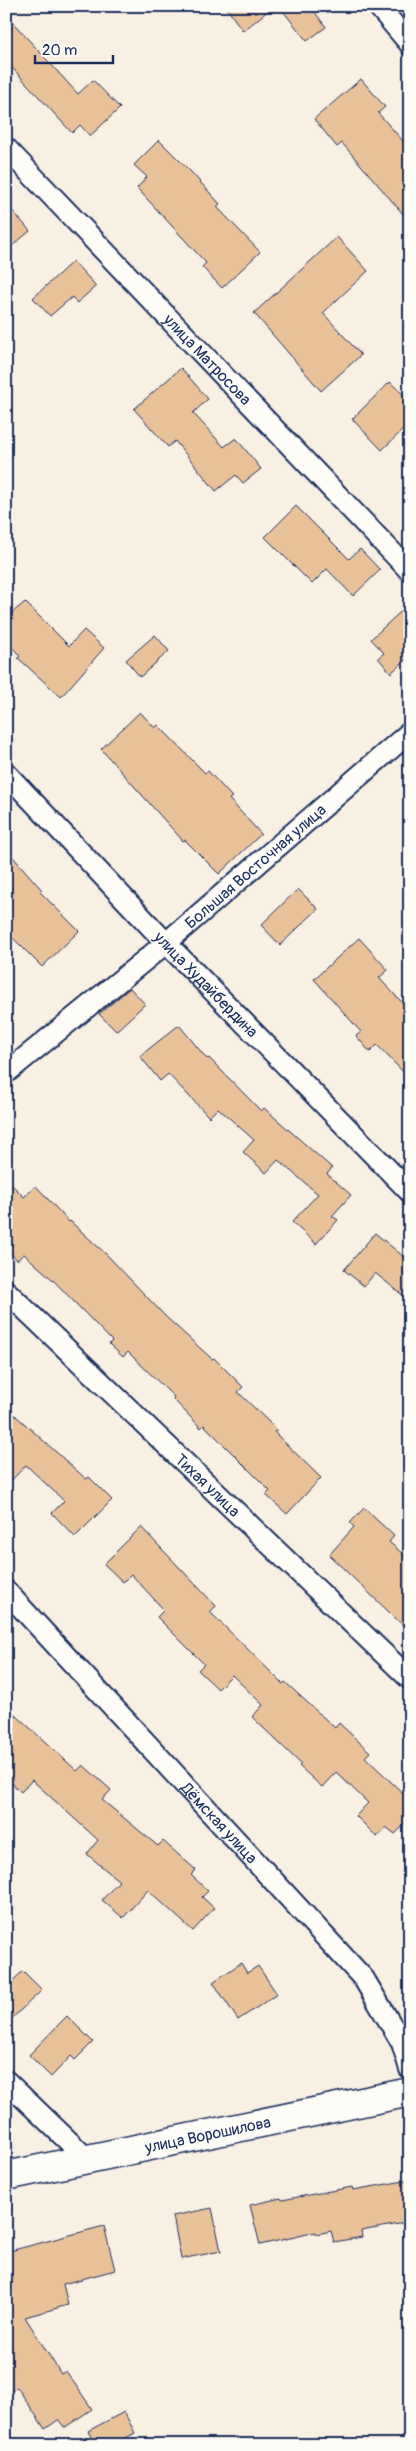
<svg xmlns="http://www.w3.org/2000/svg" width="416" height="2451" viewBox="0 0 416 2451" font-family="Pangolin,sans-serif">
	<rect width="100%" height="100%" fill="#f9f0e4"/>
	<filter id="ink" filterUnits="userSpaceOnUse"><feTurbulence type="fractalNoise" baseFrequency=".02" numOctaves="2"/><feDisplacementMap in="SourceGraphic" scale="10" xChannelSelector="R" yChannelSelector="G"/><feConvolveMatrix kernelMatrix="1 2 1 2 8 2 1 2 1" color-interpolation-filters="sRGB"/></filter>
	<g filter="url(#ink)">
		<g fill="#eac29a" stroke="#1b2f5e">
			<polygon points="225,6 274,6 243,31"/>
			<polygon points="279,6 310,6 326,27 307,41"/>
			<polygon points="6,15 78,94 93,80 120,108 90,136 80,125 72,133 6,61"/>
			<polygon points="361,79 385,107 378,113 410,149 410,222 342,143 337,147 314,119"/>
			<polygon points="159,140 191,172 220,204 217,207 260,252 222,288 202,267 206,263 137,188 147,177 134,165"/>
			<polygon points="6,203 30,231 6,251"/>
			<polygon points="337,237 368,271 323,313 361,355 321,391 254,313"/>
			<polygon points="73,261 96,286 77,303 72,297 50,316 33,298"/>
			<polygon points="181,368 208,399 193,413 224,447 236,438 261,469 243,483 236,475 216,491 175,441 168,447 134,409"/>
			<polygon points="390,382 410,401 410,423 382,450 352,419"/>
			<polygon points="296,506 349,559 360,549 380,570 353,596 327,569 312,584 265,537"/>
			<polygon points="25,602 69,646 84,630 104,648 61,697 18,658 20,656 6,640 6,618"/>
			<polygon points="410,603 410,656 391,673 378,658 384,653 371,639"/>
			<polygon points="155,635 169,651 140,677 126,660"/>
			<polygon points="140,712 155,728 158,725 205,773 208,771 232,797 229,799 261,834 219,874 185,840 183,841 101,749"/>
			<polygon points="6,849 42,890 40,892 79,931 42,967 6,931"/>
			<polygon points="298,889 318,909 280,945 261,925"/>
			<polygon points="359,938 388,970 379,978 410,1011 410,1079 377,1045 370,1052 356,1036 361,1032 314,979"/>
			<polygon points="130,988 145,1004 116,1031 99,1014"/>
			<polygon points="179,1025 207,1059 209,1058 261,1111 264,1108 332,1168 327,1174 351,1195 332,1216 338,1220 316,1244 292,1222 318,1194 278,1160 266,1173 243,1152 254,1140 218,1108 209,1117 168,1074 160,1081 140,1056"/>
			<polygon points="6,1179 24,1197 36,1186 69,1222 70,1221 107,1255 166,1317 212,1359 214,1358 243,1387 238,1392 277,1430 274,1432 321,1478 287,1514 266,1495 270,1491 204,1425 201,1428 173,1399 174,1397 128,1352 123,1357 109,1344 112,1341 52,1279 24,1254 17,1260 6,1248"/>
			<polygon points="375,1233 410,1262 410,1301 375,1273 364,1286 344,1270"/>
			<polygon points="6,1407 86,1479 89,1477 112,1500 75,1537 52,1513 64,1501 26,1465 6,1486"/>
			<polygon points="364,1508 394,1536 389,1542 410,1560 410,1632 329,1555 354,1527 350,1523"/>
			<polygon points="141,1527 216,1606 210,1612 283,1684 285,1682 335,1728 339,1723 370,1752 365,1757 410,1800 410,1819 395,1834 386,1827 377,1837 356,1816 368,1803 336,1772 322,1787 299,1766 301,1764 252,1717 263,1705 232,1675 218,1689 198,1670 204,1664 157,1617 164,1610 131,1574 123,1582 104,1564"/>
			<polygon points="6,1706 77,1771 83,1765 111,1790 102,1800 158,1846 163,1841 196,1870 191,1875 208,1891 202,1897 214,1908 193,1931 148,1890 123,1918 102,1900 119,1881 87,1854 98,1840 32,1780 21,1792 6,1778"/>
			<polygon points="241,1963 247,1973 258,1966 277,1994 238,2020 213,1982"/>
			<polygon points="23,1971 42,1990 6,2024 6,1987"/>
			<polygon points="67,2016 93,2042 75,2060 71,2056 51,2077 29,2055"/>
			<polygon points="410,2180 410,2222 361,2231 362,2237 334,2242 331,2231 317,2234 316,2232 260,2245 250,2205 281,2198 282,2200 352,2187 353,2190"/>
			<polygon points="212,2208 221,2251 181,2259 173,2216"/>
			<polygon points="104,2226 115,2270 63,2284 68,2305 25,2317 61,2374 66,2371 92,2409 64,2428 58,2420 45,2429 17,2387 6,2394 6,2252"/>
			<polygon points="124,2412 135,2433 113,2445 95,2445 88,2431"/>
		</g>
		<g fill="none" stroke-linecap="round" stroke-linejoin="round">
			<defs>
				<g id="street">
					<polyline points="378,6 410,44"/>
					<path id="s1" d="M6,148L410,571"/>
					<path id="s2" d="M6,773L166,943L410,1192"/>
					<path id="s3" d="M6,1073L166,943L410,732"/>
					<path id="s4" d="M6,1291L410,1679"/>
					<path id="s5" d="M6,1591L364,1979L402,2043L410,2069"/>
					<polyline points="6,2081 86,2158"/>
				</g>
				<g id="secondary">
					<path id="s6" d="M6,2176L410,2092"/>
				</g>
			</defs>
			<use href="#street" stroke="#1b2f5e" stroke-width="24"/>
			<use href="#secondary" stroke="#1b2f5e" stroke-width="31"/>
			<use href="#street" stroke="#fdfcf7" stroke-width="20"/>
			<use href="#secondary" stroke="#fdfcf7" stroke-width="28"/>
		</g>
	</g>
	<g text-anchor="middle" stroke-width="4" stroke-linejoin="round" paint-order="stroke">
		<g font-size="16" fill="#1b2f5e" stroke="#fdfcf7">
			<text dy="6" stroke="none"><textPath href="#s1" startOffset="292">улица Матросова</textPath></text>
			<text dy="6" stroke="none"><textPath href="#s3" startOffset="324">Большая Восточная улица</textPath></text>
			<text dy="6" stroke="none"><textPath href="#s2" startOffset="291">улица Худайбердина</textPath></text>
			<text dy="6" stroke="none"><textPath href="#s4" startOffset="280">Тихая улица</textPath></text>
			<text dy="6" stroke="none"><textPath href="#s5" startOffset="315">Дёмская улица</textPath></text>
			<text dy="6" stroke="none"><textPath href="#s6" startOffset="206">улица Ворошилова</textPath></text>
		</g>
	</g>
	<rect width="416" height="2451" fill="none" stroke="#fdfcf7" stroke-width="25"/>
	<rect x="12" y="12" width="391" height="2426" fill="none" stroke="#1b2f5e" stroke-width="2" filter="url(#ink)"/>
	<path d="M35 55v8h78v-8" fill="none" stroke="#1b2f5e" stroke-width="2.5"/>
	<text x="42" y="55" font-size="15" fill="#1b2f5e" stroke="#fdfcf7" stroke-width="4" paint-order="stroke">20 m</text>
</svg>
